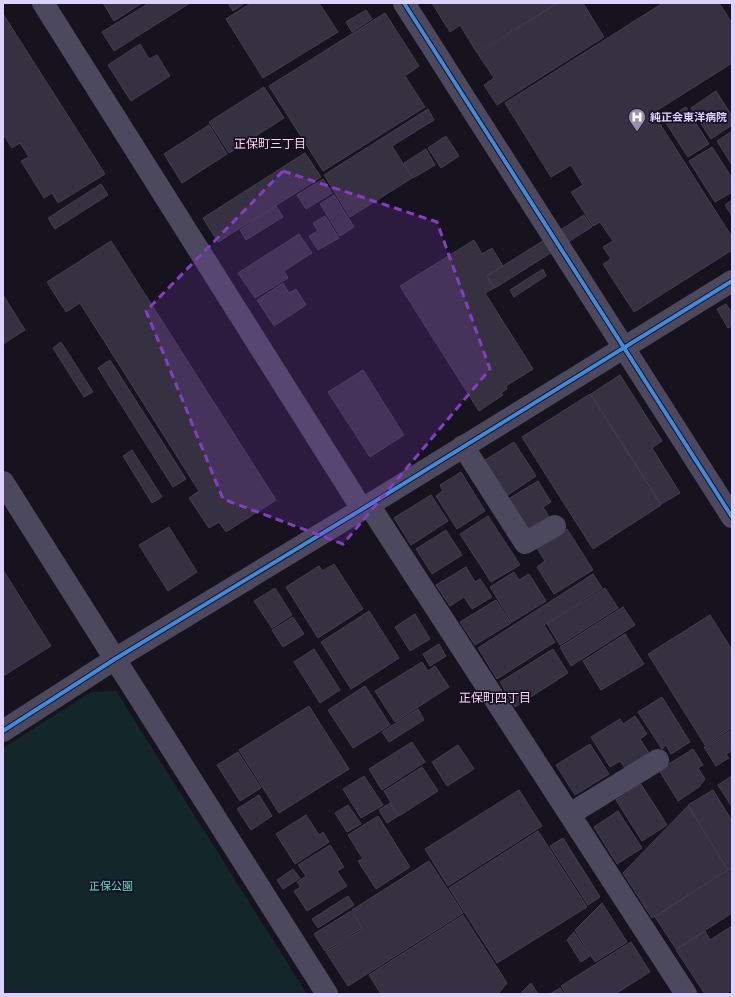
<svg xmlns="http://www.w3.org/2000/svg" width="735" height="997" viewBox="0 0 735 997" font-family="'Noto Sans','Noto Sans JP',sans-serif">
	<rect width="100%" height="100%" fill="#16131e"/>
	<polygon fill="#13262a" points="116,691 307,994 3,994 3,748 91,692"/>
	<g fill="#363140" stroke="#443e51">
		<polygon points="103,3 142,3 114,21"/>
		<polygon points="149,3 190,3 114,51 102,32"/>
		<polygon points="228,3 245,3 233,11"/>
		<polygon points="251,3 319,3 338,32 263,78 226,19"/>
		<polygon points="432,3 557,3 477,53 460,25 450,32"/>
		<polygon points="558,3 583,3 604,37 497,105 484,85 494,78 478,54"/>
		<polygon points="663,3 719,3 732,23 732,63 653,113 732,237 732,250 634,312 603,264 611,259 603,247 613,241 600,222 593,226 571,192 583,185 571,165 551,177 505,103"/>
		<polygon points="366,10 372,19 352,32 346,22"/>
		<polygon points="385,13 419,66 405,76 425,107 323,171 269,86"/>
		<polygon points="3,14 105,174 58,203 52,193 44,198 21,161 29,157 20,143 12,148 3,134"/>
		<polygon points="140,44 149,59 157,55 170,76 131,101 108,65"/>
		<polygon points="264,87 284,118 229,153 209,122"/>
		<polygon points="716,91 732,116 732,125 711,139 691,108"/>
		<polygon points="686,107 709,144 688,157 664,120"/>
		<polygon points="428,109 434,120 392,146 412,178 350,217 324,175"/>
		<polygon points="209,125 227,154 182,183 164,154"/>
		<polygon points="732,131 732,165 717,141"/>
		<polygon points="446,136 459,156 441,168 428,148"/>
		<polygon points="712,147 732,178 732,192 715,202 689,161"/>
		<polygon points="426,149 435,165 413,178 404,163"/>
		<polygon points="305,153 321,177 218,242 203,218"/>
		<polygon points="323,179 332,193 306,209 297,195"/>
		<polygon points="101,184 108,195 55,229 48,218"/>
		<polygon points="334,195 354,227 340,236 320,204"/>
		<polygon points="732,200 732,216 725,205"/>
		<polygon points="276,206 283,217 246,240 240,230"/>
		<polygon points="584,215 592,227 495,288 487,276"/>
		<polygon points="325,216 339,238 318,250 309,236 318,231 313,223"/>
		<polygon points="299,234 312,253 284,271 288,278 255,298 238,273"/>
		<polygon points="474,240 482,254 492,248 503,266 486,276 494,288 485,293 533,369 506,386 507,389 501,393 503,395 479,411 400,286"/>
		<polygon points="111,241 276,500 226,532 219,522 209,528 189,498 199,491 80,303 66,312 47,282"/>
		<polygon points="543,269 546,276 514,297 510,290"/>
		<polygon points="283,283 289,293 296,289 306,305 274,326 257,300"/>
		<polygon points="3,295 25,330 3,344"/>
		<polygon points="726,304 732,313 732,326 728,328 717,309"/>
		<polygon points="61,342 93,392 84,397 53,348"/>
		<polygon points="110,360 186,479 173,487 98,368"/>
		<polygon points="363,370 404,435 370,457 328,392"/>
		<polygon points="620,375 662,441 652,448 680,493 661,504 591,394"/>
		<polygon points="590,394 661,505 593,549 522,437"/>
		<polygon points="514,442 536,476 505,497 482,462"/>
		<polygon points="132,450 162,497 152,503 123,456"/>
		<polygon points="461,472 485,511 457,529 436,496 443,491 440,485"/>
		<polygon points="538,481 551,502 543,507 549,517 528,530 508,499"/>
		<polygon points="431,495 448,521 411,545 394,518"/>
		<polygon points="488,516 520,565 491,582 460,534"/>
		<polygon points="169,527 197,572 168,591 139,545"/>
		<polygon points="567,529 593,570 554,594 537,567 545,561 537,548"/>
		<polygon points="446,530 462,555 432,574 416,549"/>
		<polygon points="334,564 363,609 318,638 286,587 319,566 322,571"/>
		<polygon points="466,567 475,582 480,579 492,597 472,609 464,597 450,606 436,585"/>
		<polygon points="3,570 51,646 3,676"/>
		<polygon points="514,572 519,580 529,574 546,601 512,622 490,587"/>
		<polygon points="593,574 602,588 544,625 555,642 497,679 478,648"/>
		<polygon points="275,588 292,615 272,628 254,601"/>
		<polygon points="605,588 618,608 560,645 547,624"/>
		<polygon points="496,600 511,623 475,645 460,622"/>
		<polygon points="623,607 635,625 571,666 560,647"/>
		<polygon points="369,611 399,658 351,689 321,642"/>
		<polygon points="415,614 430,639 410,651 395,627"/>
		<polygon points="710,615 732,650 732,728 705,745 648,654"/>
		<polygon points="293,617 304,634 283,647 272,630"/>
		<polygon points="625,634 644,664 601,690 583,661"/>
		<polygon points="439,644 446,656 430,666 423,654"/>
		<polygon points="314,649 340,690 320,703 294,662"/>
		<polygon points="553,649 568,673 515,707 500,682"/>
		<polygon points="422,662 428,671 435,666 449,687 395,722 375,691"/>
		<polygon points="365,686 390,725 353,748 328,710"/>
		<polygon points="662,697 690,742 671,754 666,745 662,749 638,712"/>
		<polygon points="309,706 349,769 279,813 239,750"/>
		<polygon points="418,709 424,720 389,742 382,732"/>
		<polygon points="635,716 647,734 640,739 649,753 625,768 620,761 610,767 591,737 620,719 623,724"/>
		<polygon points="732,730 732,751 726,754 729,758 716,766 704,747"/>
		<polygon points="412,742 425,762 382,790 369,769"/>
		<polygon points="590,744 609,774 575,795 556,765"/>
		<polygon points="458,745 474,769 447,786 432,762"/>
		<polygon points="693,749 703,765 698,768 705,779 699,787 678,801 659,770"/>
		<polygon points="238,752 261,788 240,801 217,765"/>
		<polygon points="422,767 438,791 399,816 384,791"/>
		<polygon points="364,776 383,805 361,818 343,789"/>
		<polygon points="732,776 732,807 718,785"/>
		<polygon points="641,784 667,825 642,841 616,800"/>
		<polygon points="519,790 542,826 448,886 425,849"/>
		<polygon points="713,790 732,821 732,867 728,870 688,805"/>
		<polygon points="259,795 272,816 251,830 237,809"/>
		<polygon points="390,803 398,816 387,823 379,810"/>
		<polygon points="348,805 361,824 347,832 335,813"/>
		<polygon points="688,806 728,870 652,918 623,873"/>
		<polygon points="618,811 642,848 617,864 594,827"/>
		<polygon points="306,815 319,835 323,832 329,842 295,864 276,834"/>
		<polygon points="378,816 410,867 376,889 358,861 363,859 348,835"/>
		<polygon points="538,831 587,907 497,963 449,888"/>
		<polygon points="563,838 600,897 588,905 550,846"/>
		<polygon points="330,845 344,867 337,871 347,886 307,911 294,891 301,887 297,882 306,876 298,865"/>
		<polygon points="429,861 463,913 348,986 326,952 363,929 352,910"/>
		<polygon points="732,867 732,913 676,949 655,917"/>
		<polygon points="293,869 300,878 283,889 277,880"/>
		<polygon points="348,896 354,905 318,928 312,919"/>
		<polygon points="602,903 627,942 595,962 575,930"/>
		<polygon points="351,911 362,928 325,951 314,934"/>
		<polygon points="463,915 507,983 498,994 381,994 369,975"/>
		<polygon points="732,926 732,990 725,994 705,994 676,950 705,931 710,940"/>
		<polygon points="574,932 590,956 581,962 567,940"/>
		<polygon points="631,942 650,972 615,994 566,994 561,986"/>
		<polygon points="531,983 538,994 520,994"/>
		<polygon points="560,988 564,994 550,994"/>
	</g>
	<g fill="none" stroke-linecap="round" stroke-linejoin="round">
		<g stroke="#4c495e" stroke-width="22">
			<polyline points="43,3 362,509"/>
			<polyline points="404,3 732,517"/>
			<polyline points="463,446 525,543 555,526"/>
			<polyline points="3,482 327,994"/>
			<polyline points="369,505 686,994"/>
			<polyline points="3,731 115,659 369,505 732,281"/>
			<polyline points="570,814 658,760"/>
		</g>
		<defs>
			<g id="cycleway">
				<polyline points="404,3 732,517"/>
				<polyline points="3,731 115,659 369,505 732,281"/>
			</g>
		</defs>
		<use href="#cycleway" stroke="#150f22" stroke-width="6"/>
		<use href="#cycleway" stroke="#408adc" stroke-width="4"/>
	</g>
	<path fill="#853dc5" fill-opacity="0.2" stroke="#853dc5" stroke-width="3" stroke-dasharray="8 5" stroke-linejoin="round" d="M283,171L437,222L490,369L343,544L223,499L146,311Z"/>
	<defs>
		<symbol id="hospital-pin" viewBox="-11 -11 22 30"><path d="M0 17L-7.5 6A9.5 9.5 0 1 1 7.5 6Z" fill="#978faf" stroke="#150f22"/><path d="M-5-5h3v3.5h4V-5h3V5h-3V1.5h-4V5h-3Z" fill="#fff"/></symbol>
	</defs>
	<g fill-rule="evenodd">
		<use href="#hospital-pin" x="627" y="107" width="20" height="27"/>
	</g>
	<g text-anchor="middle" stroke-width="3.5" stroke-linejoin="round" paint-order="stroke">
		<g font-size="11" font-weight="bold" fill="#ddd2fd" stroke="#150f22" text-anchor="start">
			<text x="650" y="121">純正会東洋病院</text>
		</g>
		<g font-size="11" fill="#61dacd" stroke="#150f22">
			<text x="111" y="890">正保公園</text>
		</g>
		<g font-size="12" fill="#fdd4e8" stroke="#150f22">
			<text x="270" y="148">正保町三丁目</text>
			<text x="495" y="702">正保町四丁目</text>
		</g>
	</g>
	<rect width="735" height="997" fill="none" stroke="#ddd2fd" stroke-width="8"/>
</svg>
